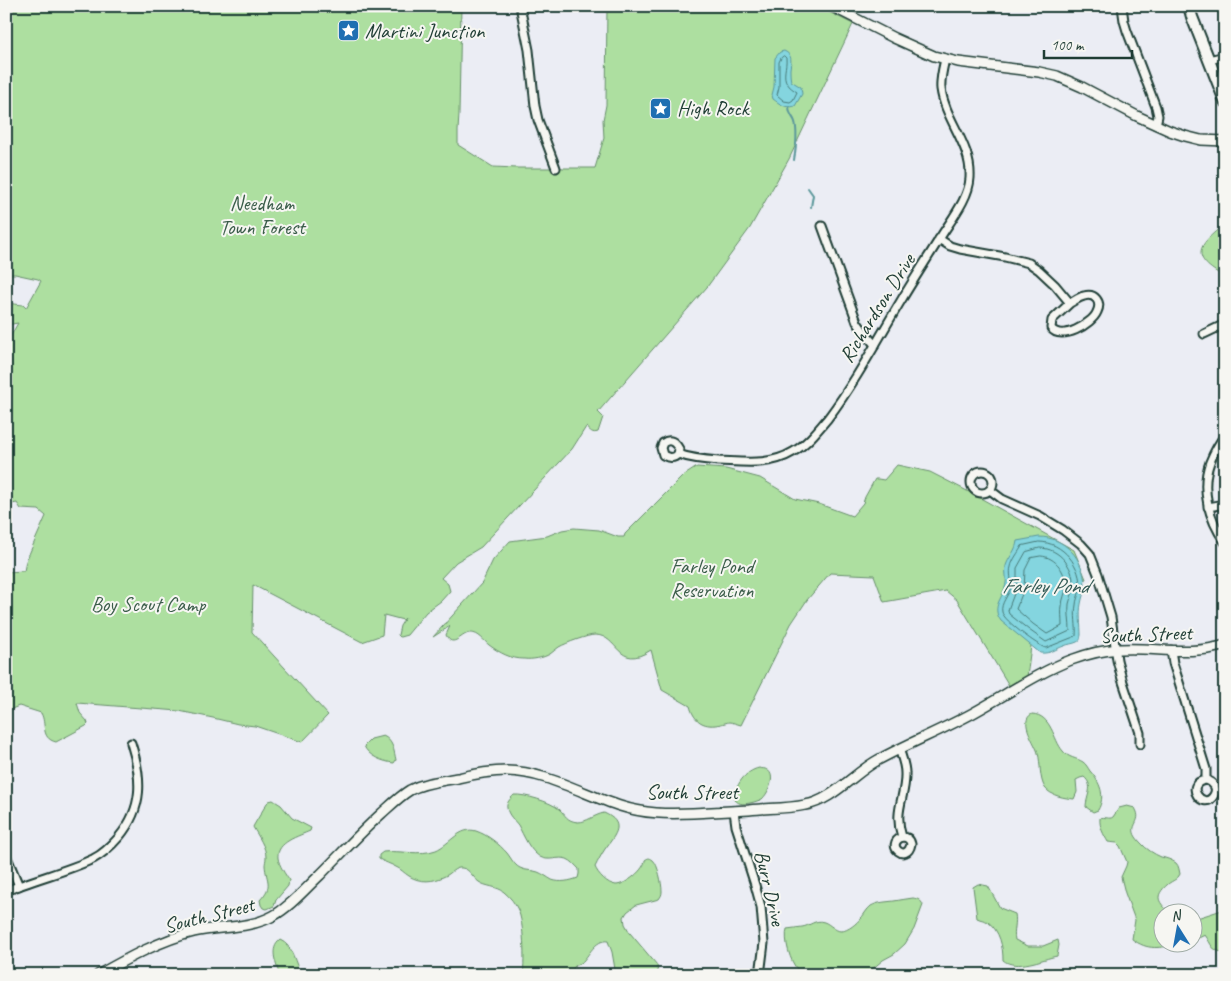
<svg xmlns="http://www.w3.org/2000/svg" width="1231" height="981" viewBox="0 0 1231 981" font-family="Caveat,sans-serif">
	<rect width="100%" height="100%" fill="#ebedf4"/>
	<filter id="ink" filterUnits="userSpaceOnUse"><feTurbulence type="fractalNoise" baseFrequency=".02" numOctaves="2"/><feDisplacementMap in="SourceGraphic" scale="10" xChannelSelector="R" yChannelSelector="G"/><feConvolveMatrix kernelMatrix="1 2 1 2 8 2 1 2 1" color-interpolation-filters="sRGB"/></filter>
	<g filter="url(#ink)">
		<g fill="#addfa0" stroke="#668e6a">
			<path d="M6,6H461L459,114L458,131V145L493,167L517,168H552V167L564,168H595L604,138L603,120L606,105L607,6H817L853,24L789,159L750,228L707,287L598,412L603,417L598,432C592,434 591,431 586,427L572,449L481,547L456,562L441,578L448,584L450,591L441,601L426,612L407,635L400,637L398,635L400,626L405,618L403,620L384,615L382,635L362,642L253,585L252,632L328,715L302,742L255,726L238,724L213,718L179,711L77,703L80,713L87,721L88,724L86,726L56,742C40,738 47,724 41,713L19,706L9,710L6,709V572L24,571L26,561L46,516L39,510L21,509L17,503L6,505V344L18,323L6,325V303L23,305L26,308L41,281L38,279L15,274H6V264L12,263L6,259Z"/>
			<path d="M1225,224V277C1190,258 1196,246 1225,224Z"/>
			<path d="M897,465L930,472L973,494L1074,550L1086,579L1077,582L1032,638L1027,677L1010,687L957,600L946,591L884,602L874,575L830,573L807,600L791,624L741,725C737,724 732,722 729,722C728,722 722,724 721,724C705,728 694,722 690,706L662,690L651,650C617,672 619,635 595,635C588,635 566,643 559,647C556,649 553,652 550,654C543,658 532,660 524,659C511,659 500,653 489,645C484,641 479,633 471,633C462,632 453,650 446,635L450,626L433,637L482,583L493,560L510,541L547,536L562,530L574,528L599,530L618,537H624L625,534L683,476L697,467L726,469L760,478L795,499L819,504L852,516L863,503L865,497L875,479H878L884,480Z"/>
			<path d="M1032,714C1052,715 1053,740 1063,751C1068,758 1077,758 1083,762C1086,764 1088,768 1090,771C1100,782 1106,796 1098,810L1093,812L1086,807C1086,796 1095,786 1084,777L1080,778L1076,780L1077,792L1074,799C1065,798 1051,796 1045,788C1039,778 1041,764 1038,753C1036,744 1018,721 1032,714Z"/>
			<path d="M383,736C393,740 394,751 396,760L394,763C383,762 368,756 364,746L371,739Z"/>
			<path d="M759,768C762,769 765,768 767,770C777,775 768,794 762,799C758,801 754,802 750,803C744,804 740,805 735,800C734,786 745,771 759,768Z"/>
			<path d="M514,795C524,794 551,802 559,809C566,815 566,821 578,822C587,822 594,815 604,813C626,823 616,834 605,849C601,855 598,861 595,867C598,874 607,884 616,885C626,885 645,869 645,860C648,858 649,857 653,860C658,864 662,884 662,891C662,895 661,896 659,899L636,905L627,912L624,917L625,924L630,933L657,965L658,975H616L612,952L608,941C595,939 589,956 581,963C579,964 575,965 574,967C572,970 573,972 573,975H523C525,960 524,923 518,910C515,903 510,897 504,892C497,886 486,887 479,882C473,878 470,869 462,868C454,867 451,874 445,876C434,882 420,883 409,876C404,873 401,869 396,867C391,864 384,862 379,859V855L383,852C400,850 420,856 436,850C450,844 460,826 476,831C488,835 499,844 507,853C511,858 514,865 520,868C525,871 533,870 538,872C543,874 547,877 552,880C560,883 570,881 578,878L579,874V869C575,865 572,861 567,859C558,856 549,862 540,857C529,850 524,836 518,825C514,820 508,815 507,808C506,803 510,799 514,795Z"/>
			<path d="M273,800L281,805L292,818L311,828L310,831C299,836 276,842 278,858C279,865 285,874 289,880L288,886L276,900L274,906L267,909L263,908L261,905L260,900C274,885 266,881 265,865C265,863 266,860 266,857C266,847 258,836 253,827L254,825L267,803L269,801Z"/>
			<path d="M1127,806L1135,808C1145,824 1123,825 1141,843C1146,849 1154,854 1161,857C1166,858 1172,860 1176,863C1179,866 1179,870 1180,874C1177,880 1173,880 1168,884C1153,897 1159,902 1170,913L1164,914V944H1178C1160,948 1148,951 1132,939L1135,920L1125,893L1121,877L1126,866L1127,862L1120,846L1117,843L1108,842C1104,835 1099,827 1100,818C1105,816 1109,820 1113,817L1119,808Z"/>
			<path d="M978,884L988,886L1000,908L1015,914C1017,923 1013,931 1015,940L1028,946H1043L1058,940L1059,945L1057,956C1042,959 1016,971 1003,960C1003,947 1000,931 988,922C985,920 981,920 977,918L973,887Z"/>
			<path d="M913,898C918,899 921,900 923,905L914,929L905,944L894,954L883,960L871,970L879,975H810C805,974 801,973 798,970C790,962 784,940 787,929C792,928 797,928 802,927C810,926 815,919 824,922C830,924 835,931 841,931C848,931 857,923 861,918C865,914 866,910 871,906C878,902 886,902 894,901C900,900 906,899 913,898Z"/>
			<path d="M1225,909V952C1211,952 1212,944 1205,935L1194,940V918H1197Z"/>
			<path d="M280,940C293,945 295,964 301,975H280L279,974C276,962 269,949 280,940Z"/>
		</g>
		<g fill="#84d5df" stroke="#5c989b">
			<path d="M784,51C793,55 791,61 790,69C790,73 790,77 791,81L801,87L802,94L795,106C786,109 780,104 773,99L772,95L774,87L775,58L780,52Z"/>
			<path d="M1039,537C1065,537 1084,559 1085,585C1085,592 1082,597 1081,604C1079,614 1081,625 1081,635C1080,639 1081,640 1077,642C1073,644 1068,644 1064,646C1055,649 1051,654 1040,653L1001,621C990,606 1004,598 1006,583C1007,577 1004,569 1007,563C1010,556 1016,550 1017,541Z"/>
		</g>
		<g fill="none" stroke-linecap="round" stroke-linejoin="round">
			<g stroke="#477a78" stroke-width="1">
				<path d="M784,56L786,58C787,66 782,76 787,83C789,87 794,90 797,92L793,100L790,102L784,101L777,95L779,87V62L781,58Z"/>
				<path d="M1039,542C1063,542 1082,566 1080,590C1079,595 1076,600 1076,605C1074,615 1077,626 1076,636L1046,648C1039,647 1003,620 1002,612C1000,603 1009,595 1011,587C1012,580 1009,573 1011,567C1012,560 1019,552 1022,546Z"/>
				<path d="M1040,548C1060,548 1076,569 1073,589C1073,594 1070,599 1069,604C1068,613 1070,622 1070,631L1046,642L1029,630L1009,614L1008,611L1009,607L1017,586V568L1026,552Z"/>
				<path d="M1041,556C1056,557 1066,572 1066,587C1066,593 1062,599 1062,606C1061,612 1062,619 1062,626L1047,634L1033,624L1016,609L1024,589L1025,570L1031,558Z"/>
			</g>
			<g stroke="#5c989b" stroke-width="2">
				<path d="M789,107C789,115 793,116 795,122C798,134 796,148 794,160"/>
				<polyline points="808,188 813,195 811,207"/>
			</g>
			<defs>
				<g id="minor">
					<polyline points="520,6 529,50 535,106 538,120 556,168"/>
					<polyline points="1122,6 1124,21 1127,31 1156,107 1158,116 1156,125"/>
					<polyline points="1209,60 1225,56"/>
					<polyline points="822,226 857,322 864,332 875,345"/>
					<path d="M939,239L950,246L960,249L1005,257L1029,263L1039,270L1055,285L1070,303L1052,320L1051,328C1061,342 1092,324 1097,312C1102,302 1095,293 1084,296C1079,297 1074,301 1070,303"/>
					<polyline points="1204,334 1225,324"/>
					<path d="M1225,435C1219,443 1214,452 1210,462C1200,489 1209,519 1225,542"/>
					<path d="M678,454C674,459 668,458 663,455L661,448L663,443C670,438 675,442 679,449L678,454C692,459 705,460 719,461C744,462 770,466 793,452C807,444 818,430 828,418C856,381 878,339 902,299C914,279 927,259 940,238C950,221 969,199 970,178C972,145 945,120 941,89C940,79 943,68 945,59"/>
					<circle cx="982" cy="482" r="11"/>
					<polyline points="990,490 1002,499 1040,516 1063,530 1081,544 1090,554 1098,574 1111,617 1117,660 1122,679 1140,733 1140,744"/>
					<polyline points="1208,507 1225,504"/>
					<path d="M1171,650L1173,663L1206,769V780C1182,783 1204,813 1214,795C1218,788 1213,782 1206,780"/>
					<path d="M899,749C902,757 905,765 905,773C906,797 893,810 902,837C884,845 907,864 911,844C910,839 907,837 902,837"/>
					<polyline points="734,811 736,826 755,885 761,907 764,943 760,975"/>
					<polyline points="6,855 19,886"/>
					<path d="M6,891C34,879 65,872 93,859C103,854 112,845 119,837C144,807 142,778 131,743"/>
				</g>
				<g id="tertiary">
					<polyline points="831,6 894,38 934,56 958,62 1039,72 1057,76 1082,87 1137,116 1170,131 1185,136 1201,140 1225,141"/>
					<path d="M98,975C128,958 161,940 194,932C220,926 249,929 273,916C291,906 305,889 320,875C340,855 360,833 381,814C390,806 400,796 410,790C425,782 442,781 458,778C474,774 491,771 507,771C544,771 585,795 620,806C645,814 667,814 693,813C712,812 731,811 749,810C768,808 787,809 805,805C832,801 854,773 878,760C909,743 942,730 973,713C1006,695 1037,673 1071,660C1087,654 1103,650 1120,649C1155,647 1191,656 1225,645"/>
				</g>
				<polyline id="secondary" points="1189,6 1192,17 1225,101"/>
			</defs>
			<use href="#minor" stroke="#1f3d34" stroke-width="11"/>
			<use href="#tertiary" stroke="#1f3d34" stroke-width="12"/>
			<use href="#secondary" stroke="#1f3d34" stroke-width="14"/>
			<use href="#minor" stroke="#f6f6f2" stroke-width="7"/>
			<use href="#tertiary" stroke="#f6f6f2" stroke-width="9"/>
			<use href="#secondary" stroke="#f6f6f2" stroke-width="10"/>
		</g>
	</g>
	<defs>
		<symbol id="sight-square" viewBox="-11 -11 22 22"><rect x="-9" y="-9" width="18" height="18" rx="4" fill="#1f6fb2" stroke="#f6f6f2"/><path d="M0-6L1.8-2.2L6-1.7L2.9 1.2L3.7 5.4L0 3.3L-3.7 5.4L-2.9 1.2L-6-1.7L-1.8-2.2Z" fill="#fff"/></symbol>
	</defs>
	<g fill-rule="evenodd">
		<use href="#sight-square" x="336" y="18" width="25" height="25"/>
		<use href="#sight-square" x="648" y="96" width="25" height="25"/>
	</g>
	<g text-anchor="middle" stroke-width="4" stroke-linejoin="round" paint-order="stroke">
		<g font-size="21" fill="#1f3d34" stroke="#f6f6f2" text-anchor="start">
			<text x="365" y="38">Martini Junction</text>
			<text x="677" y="115">High Rock</text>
		</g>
		<g font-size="21" fill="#3b5d4a" stroke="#f6f6f2">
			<text x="262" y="210">Needham<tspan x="262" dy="24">Town Forest</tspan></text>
			<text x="712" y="573">Farley Pond<tspan x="712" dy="24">Reservation</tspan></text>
			<text x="148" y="611">Boy Scout Camp</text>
		</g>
		<g font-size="21" fill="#1f3d34" stroke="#f6f6f2">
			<text transform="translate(877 308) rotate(-58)" y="7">Richardson Drive</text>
			<text transform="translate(1146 634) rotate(-2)" y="7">South Street</text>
			<text x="692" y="799">South Street</text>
			<text transform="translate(770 888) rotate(77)" y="7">Burr Drive</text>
			<text transform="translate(209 915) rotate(-14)" y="7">South Street</text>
		</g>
		<g font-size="22" font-style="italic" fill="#335b56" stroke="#f6f6f2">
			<text x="1045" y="593">Farley Pond</text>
		</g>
	</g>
	<rect width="1231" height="981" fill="none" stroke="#f6f6f2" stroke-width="25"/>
	<rect x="12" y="12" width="1206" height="956" fill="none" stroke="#1f3d34" stroke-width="2" filter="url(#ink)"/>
	<g transform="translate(1178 928) rotate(349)"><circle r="24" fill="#f6f6f2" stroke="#a0aca6"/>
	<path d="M0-4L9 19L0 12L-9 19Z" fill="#1f6fb2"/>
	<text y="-8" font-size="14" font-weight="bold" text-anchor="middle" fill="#1f3d34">N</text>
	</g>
	<path d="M1044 50v8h88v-8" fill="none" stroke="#1f3d34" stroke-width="2.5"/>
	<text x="1051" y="50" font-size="15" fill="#1f3d34" stroke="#f6f6f2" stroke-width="4" paint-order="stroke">100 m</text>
</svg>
